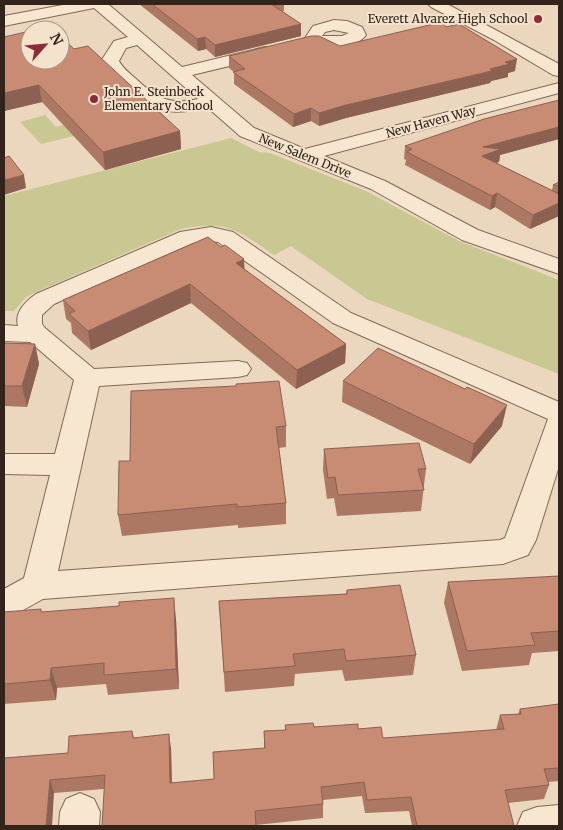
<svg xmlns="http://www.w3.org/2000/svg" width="563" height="830" viewBox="0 0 563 830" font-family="Merriweather,serif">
	<rect width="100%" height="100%" fill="#ebd7bd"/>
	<g fill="#c9c792">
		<polygon points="45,115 56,127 91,118 102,129 41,144 20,122"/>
		<path d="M231,138L259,152L270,153L366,191L459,241L559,280V374L367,299L291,246L274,255C238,230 226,220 181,229L34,293L26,297L14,311H4V196Z"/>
	</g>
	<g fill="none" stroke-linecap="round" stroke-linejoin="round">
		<defs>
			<g id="minor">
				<path d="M68,4H108L182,67L265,47L271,48L273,52L271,56L192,75L254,128L305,149L559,83V93L324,156L385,181L478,230L559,259V274L462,240L371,189L240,136L207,107C169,117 150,112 122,85C115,78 108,72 102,65L101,61L114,41L128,37L94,8L4,26V16ZM137,45L198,99C169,106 155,97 135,78C129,73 122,67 119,61L126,48Z"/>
				<polygon points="428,4 447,4 559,64 559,76 553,75 494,40 431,7"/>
				<path d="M334,20L347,21L362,27L366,35C356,50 321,48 305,45L303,41L313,26ZM334,30L349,33L342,36H322L325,32Z"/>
				<path d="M211,227L233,232L351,313L559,402V466L536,540L528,555L503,564L43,599L16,614L4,617V589L24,578L50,475L4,474V454H55L74,380L30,342L4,341V325L18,326C14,312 26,301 36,294L180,232ZM211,241L218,242L333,323L548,419L505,538L500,540L58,571L99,386L238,377L247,375L251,369L247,363L238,361L94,369L45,328L42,324V315L54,304L193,243Z"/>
				<polygon points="80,793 94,799 100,812 99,826 59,826 60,812 66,799"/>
				<polygon points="559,805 559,826 517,826 523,812 537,807"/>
			</g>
		</defs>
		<use href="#minor" stroke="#836857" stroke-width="2"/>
		<use href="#minor" fill="#f7e6d0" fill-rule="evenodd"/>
	</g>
	<g fill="#ac7864">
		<polygon points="139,4 284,4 284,11 282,11 301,24 301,36 215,57 206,49 198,51"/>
		<polygon points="446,27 515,71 508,73 508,77 491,81 490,83 346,118 319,126 311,121 293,127 234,84 234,72 229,68 229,56 340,46"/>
		<polygon points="4,37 74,49 180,131 181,149 105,170 42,102 4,111"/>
		<polygon points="559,100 559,139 500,155 499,162 496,163 552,190 553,185 559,182 559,216 530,229 495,207 490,210 405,165 406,160 404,159 405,146"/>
		<polygon points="244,269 346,344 345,363 296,389 191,303 91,350 72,333 71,323 66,319 63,300"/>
		<polygon points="4,343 35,344 39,364 27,407 4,406"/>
		<polygon points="343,381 502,426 470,464 342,402"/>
		<polygon points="131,391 286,426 286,447 279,448 286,503 286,524 238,528 238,525 122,536 118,515 130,461"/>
		<polygon points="324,449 426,469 421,511 337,516 334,498 327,499 323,470"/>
		<polygon points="559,576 559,651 532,653 529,665 462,671 444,603 448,582"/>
		<polygon points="347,590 416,655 413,675 345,681 342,670 295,674 294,686 225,692 219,601 346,594"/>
		<polygon points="4,612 42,612 176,619 179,689 108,695 106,684 57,688 56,700 4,704"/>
		<polygon points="559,704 559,781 548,782 549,785 544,799 508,803 514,826 412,826 409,811 365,813 362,796 323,800 323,818 256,825 104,789 54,793 4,826 4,758 68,753 132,731 134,738 171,748 172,783 214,779 264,748 264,731 285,730 285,725 358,729 383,738 496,730 500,715 518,714 520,709"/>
	</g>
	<g fill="#8c6151">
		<polygon points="301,24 301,36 215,57 215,45"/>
		<polygon points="205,37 206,49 198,51 197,39"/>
		<polygon points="517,59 515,71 508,73 508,77 491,81 490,83 346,118 319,126 319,113 346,105 490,69 505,62"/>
		<polygon points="39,85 42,102 4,111 4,93"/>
		<polygon points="311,108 311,121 293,127 294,114"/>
		<polygon points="559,127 559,139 500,155 499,162 480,169 483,147"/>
		<polygon points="180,131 181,149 105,170 103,152"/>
		<polygon points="24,175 26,188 4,195 4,180"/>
		<polygon points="497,193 495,207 490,210 492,196"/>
		<polygon points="559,203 559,216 530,229 533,215"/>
		<polygon points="244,259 245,278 236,263"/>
		<polygon points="190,284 191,303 91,350 88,331"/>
		<polygon points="35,344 39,364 27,407 22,386"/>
		<polygon points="346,344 345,363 296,389 297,370"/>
		<polygon points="507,405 502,426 470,464 474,444"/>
		<polygon points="174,598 176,619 179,689 176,669"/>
		<polygon points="51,668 57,688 56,700 50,680"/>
		<polygon points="169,734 171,748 172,796 170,783"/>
		<polygon points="50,780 54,793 52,826 46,826"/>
	</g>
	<g fill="#c88b74" stroke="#8c6151">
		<polygon points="152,4 271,4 301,24 215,45 205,37 197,39"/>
		<polygon points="442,22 446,27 459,24 517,59 505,62 510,64 490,69 492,71 346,105 319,113 311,108 294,114 233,72 245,69 229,56 311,36 319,36 340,46"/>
		<polygon points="50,27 54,30 35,30"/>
		<polygon points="30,31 30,60 60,60 60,36 74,49 88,46 180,131 103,152 39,85 4,93 4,37"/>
		<polygon points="559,100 559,127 483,147 501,149 482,156 559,194 559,203 533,215 497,193 492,196 407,152 412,149 405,146 484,119"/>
		<polygon points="9,156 24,175 4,180 4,158"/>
		<polygon points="559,182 559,186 553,185"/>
		<polygon points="208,237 221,247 225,245 244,259 236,263 346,344 297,370 190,284 88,331 69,314 75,311 63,300"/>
		<polygon points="4,343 35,344 22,386 4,386"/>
		<polygon points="378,348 465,389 467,387 507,405 474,444 343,381"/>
		<polygon points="279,381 286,426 276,427 286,503 237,507 237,504 118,515 119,461 130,461 131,391 236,386 236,384"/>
		<polygon points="419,443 426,469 418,469 424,490 338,495 335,477 328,478 324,449"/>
		<polygon points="559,576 559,631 531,633 535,645 467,651 448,582"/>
		<polygon points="400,585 416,655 346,661 344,649 293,654 295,666 224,672 219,601 347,594 347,590"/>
		<polygon points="174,598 176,669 104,675 104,663 51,668 50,680 4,684 4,612 41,609 41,612 119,606 119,602"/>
		<polygon points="559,704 559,768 544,769 549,785 505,790 514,826 417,826 411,797 367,800 364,782 321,787 323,804 255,811 256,826 102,826 105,775 50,780 46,826 4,826 4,758 68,753 69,736 132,731 133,738 169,734 170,783 214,779 213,752 265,748 264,731 286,730 285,725 313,723 314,727 358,724 358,729 381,727 383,738 504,729 500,715 521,714 520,709"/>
	</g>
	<g fill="#8f2a39" stroke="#f3e2cc" stroke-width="2">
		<circle cx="538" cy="19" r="5"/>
		<circle cx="94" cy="99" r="5"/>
	</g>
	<g text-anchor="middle" stroke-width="4" stroke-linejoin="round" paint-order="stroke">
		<g font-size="12" fill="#32231b" stroke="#f3e2cc" text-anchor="end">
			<text x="528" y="23">Everett Alvarez High School</text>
			<text x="104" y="96" text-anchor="start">John E. Steinbeck<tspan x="104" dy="14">Elementary School</tspan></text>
		</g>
		<g font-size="12" fill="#32231b" stroke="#f3e2cc">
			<text transform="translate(431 122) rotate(-15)" y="4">New Haven Way</text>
			<text transform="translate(305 156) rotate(22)" y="4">New Salem Drive</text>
		</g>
	</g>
	<rect width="563" height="830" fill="none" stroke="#32231b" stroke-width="10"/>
	<g transform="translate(45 45) rotate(63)"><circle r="24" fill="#f3e2cc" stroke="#a69685"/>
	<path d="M0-4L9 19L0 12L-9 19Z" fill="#8f2a39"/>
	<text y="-8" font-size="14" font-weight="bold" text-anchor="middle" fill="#32231b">N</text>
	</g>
</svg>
